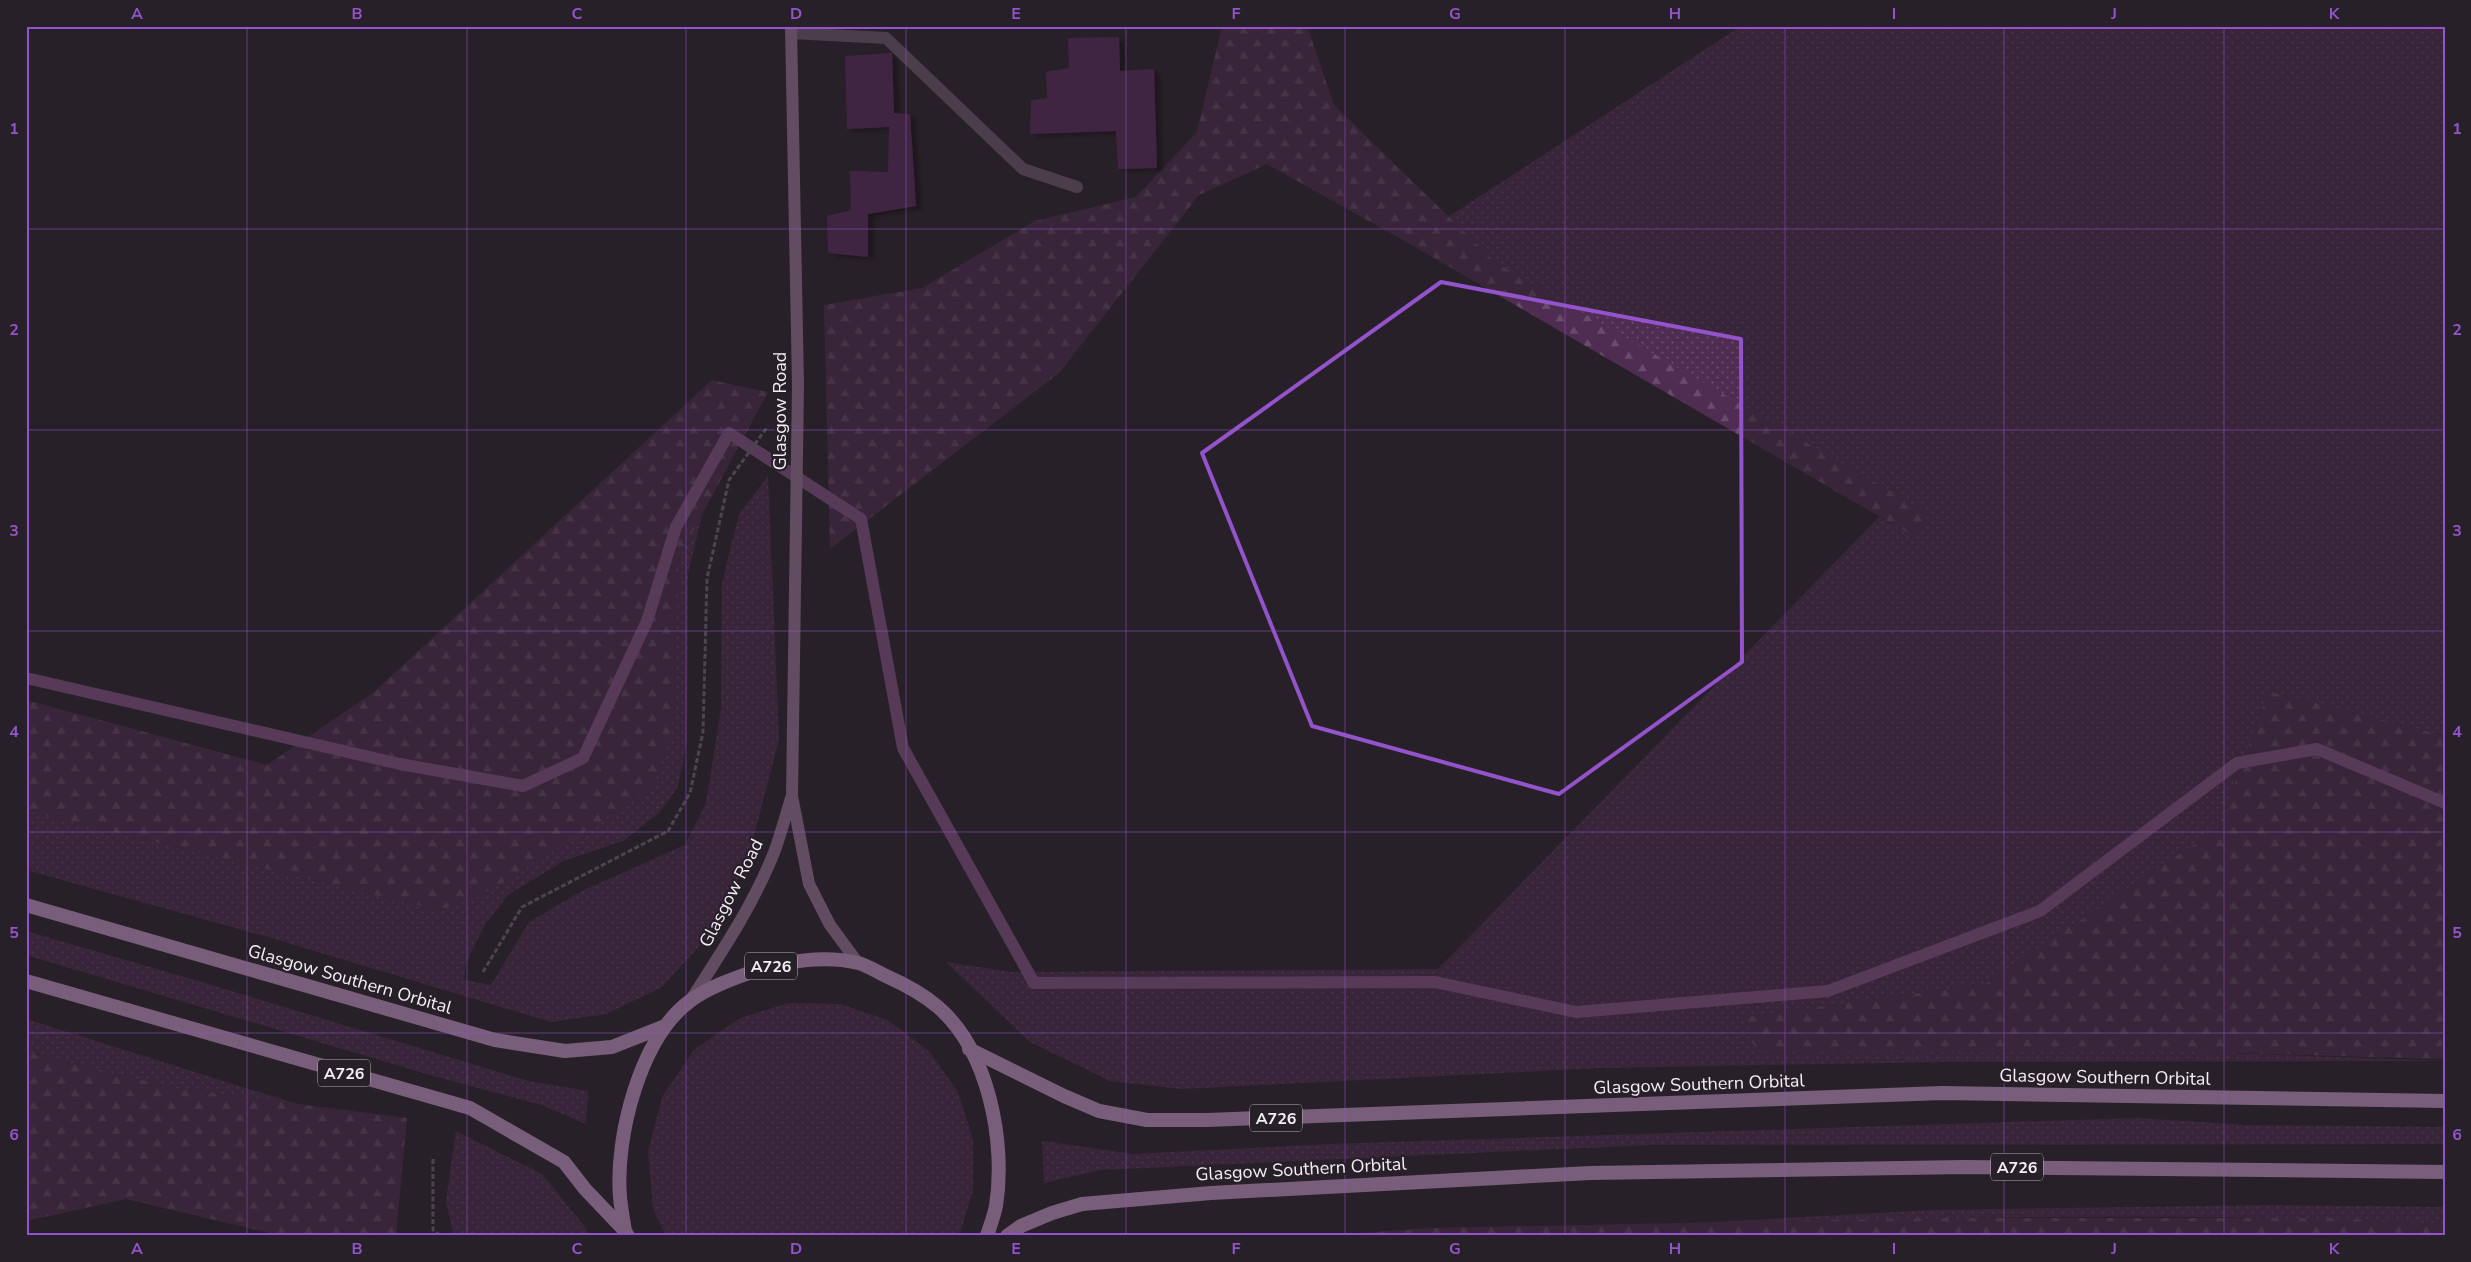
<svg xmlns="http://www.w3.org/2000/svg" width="2471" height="1262" viewBox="0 0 2471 1262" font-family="'Nunito Sans',sans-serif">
	<defs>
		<pattern id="grass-dots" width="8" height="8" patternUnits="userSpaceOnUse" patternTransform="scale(1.25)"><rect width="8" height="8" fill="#4f2c51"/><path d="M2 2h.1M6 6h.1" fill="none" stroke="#694b6b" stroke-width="1.8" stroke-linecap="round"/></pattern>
		<pattern id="forest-firs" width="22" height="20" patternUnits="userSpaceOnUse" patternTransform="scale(1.25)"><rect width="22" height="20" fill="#4f2c51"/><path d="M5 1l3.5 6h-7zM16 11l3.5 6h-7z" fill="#694b6b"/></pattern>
		<filter id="shadow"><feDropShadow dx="5.5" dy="3" stdDeviation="2.5" flood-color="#0009"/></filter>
	</defs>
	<rect width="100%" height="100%" fill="#282028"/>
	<g fill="url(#grass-dots)">
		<polygon points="1741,26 2445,26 2445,736 2269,691 2218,828 1985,984 1746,1017 2196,1052 2445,1061 1940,1062 1598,1068 1181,1089 1110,1081 1030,1042 946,962 1010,972 1438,969 1879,517 1913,536 1495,262 1448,217"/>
		<polygon points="768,476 779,740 747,862 712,932 662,987 606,1014 551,1022 268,937 26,870 26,811 437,910 672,725 679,557 702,515 688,574 687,741 678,787 659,813 623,841 563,861 508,895 484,926 466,963 464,980 491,985 529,922 582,891 685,845 706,803 721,709 722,583 739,514"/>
		<polygon points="26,931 205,983 528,1081 588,1091 586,1124 542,1105 437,1077 26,955"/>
		<polygon points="788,1003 840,1004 887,1020 928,1050 958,1092 973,1140 973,1191 959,1236 666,1236 653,1208 648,1152 662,1097 694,1050 740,1018"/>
		<polygon points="26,1019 297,1104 180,1089 26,1052"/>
		<polygon points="2137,1118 2246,1125 2445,1127 2445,1144 1649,1145 1100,1170 1044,1183 1042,1141 1132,1154 1330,1144"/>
		<polygon points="456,1131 542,1174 585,1227 589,1236 454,1236 446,1201"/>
		<path d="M2273,1205L2445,1207V1224C2196,1211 1947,1218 1698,1223L1931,1210Z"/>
	</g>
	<g fill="url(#forest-firs)">
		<polygon points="1222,26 1307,26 1334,105 1495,262 1930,514 1913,536 1410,244 1267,164 1199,195 1059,373 830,549 824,305 922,288 1035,221 1136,197 1197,132"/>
		<polygon points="712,380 768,392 679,557 672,725 654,788 478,897 437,910 26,811 26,700 267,765 374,692"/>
		<polygon points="2269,691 2445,736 2445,1059 2196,1052 1756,1053 1746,1017 1985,984 2218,828"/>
		<polygon points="26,1052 180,1089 407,1118 396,1236 283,1236 126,1199 26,1221"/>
		<polygon points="1929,1218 2332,1218 2445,1224 2445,1236 1318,1236 1432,1228"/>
	</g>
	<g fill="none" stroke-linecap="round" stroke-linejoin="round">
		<polyline stroke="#8e5a91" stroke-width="12" points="26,678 400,764 523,786 583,758 647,621 676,527 729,433 861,519 903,748 1034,983 1435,982 1576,1012 1828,991 2040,911 2237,763 2317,749 2445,803"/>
	</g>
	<g fill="#5b2b5f" filter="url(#shadow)">
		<polygon points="1119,37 1120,71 1154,69 1157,168 1118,169 1116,131 1030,134 1031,100 1047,98 1046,72 1069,68 1068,38"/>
		<polygon points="892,53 894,113 910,114 916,206 868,214 868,257 828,253 827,216 851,210 850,171 888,172 889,127 847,129 845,56"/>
	</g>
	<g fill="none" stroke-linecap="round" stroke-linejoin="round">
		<g stroke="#787178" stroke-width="3" stroke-dasharray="5 2.5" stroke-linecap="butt">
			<polyline points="483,972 522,907 668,831 690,793 703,732 707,578 729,480 768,426"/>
			<polyline points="433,1159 433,1230 441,1236"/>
		</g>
		<polyline stroke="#776078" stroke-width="12" points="791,33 886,38 1023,169 1077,187"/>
		<g stroke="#a782a8" stroke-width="12">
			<polyline points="791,26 798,385 792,796 809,884 830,925 858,963"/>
			<path d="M690,1001C721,953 754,904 775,850C781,833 786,815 791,798"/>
		</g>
		<g stroke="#dca8e0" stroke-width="14">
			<polyline points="26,905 495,1040 565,1051 612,1047 665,1026"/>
			<polyline points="26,981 470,1108 564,1162 585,1189 625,1231"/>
			<polyline points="969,1049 1064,1096 1099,1111 1147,1120 1207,1120 1942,1093 2445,1101"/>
			<path d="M628,1236L625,1231C623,1219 621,1208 620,1197C615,1137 640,1038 690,1001C707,988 732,979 752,972C784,961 825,955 858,963C867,965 877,972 886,976C904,984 923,994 938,1007C989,1051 1006,1143 996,1206C994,1216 990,1226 987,1236"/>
			<polyline points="1007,1236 1021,1226 1052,1213 1082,1204 1211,1193 1590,1173 1964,1167 2445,1172"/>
		</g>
	</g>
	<path d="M0 0H2471V1262H0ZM1441,282L1741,339L1742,662L1559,794L1312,726L1202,453Z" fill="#282028" fill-opacity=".55" fill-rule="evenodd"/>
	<path fill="none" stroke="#9353ca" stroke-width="4" stroke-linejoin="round" d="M1441,282L1741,339L1742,662L1559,794L1312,726L1202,453Z"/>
	<path fill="none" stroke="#9353ca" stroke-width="1" stroke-opacity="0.55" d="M247,26V1236M467,26V1236M686,26V1236M906,26V1236M1126,26V1236M1345,26V1236M1565,26V1236M1785,26V1236M2004,26V1236M2224,26V1236M26,229H2445M26,430H2445M26,631H2445M26,832H2445M26,1033H2445"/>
	<g text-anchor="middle" stroke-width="4.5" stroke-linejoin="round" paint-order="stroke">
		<g fill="#282028" stroke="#b7b0b7" stroke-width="1">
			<rect x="745" y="952.5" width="52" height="27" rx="4"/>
			<rect x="318" y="1059.5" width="52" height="27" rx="4"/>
			<rect x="1250" y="1104.5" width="52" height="27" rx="4"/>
			<rect x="1991" y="1153.5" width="52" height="27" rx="4"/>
		</g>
		<g font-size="16" font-weight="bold" fill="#f4eef4">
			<text x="771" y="972">A726</text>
			<text x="344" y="1079">A726</text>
			<text x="1276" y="1124">A726</text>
			<text x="2017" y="1173">A726</text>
		</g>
		<g font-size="18" fill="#f4eef4" stroke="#282028">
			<text transform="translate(780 411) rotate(-90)" y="6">Glasgow Road</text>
			<text transform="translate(731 893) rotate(-63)" y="6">Glasgow Road</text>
			<text transform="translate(350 979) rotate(16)" y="6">Glasgow Southern Orbital</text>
			<text transform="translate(2105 1077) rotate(1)" y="6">Glasgow Southern Orbital</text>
			<text transform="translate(1699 1084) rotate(-2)" y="6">Glasgow Southern Orbital</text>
			<text transform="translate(1301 1169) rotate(-3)" y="6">Glasgow Southern Orbital</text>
		</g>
	</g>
	<rect width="2471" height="1262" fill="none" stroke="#282028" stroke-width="55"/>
	<rect x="28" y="28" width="2416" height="1206" fill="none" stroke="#9353ca" stroke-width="2"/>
	<g font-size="16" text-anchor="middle" font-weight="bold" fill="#9353ca">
		<text x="137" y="19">A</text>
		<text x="357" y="19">B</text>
		<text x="577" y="19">C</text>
		<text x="796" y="19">D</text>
		<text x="1016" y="19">E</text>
		<text x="1236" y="19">F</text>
		<text x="1455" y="19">G</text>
		<text x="1675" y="19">H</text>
		<text x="1894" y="19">I</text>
		<text x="2114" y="19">J</text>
		<text x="2334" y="19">K</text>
		<text x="14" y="134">1</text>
		<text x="2457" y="134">1</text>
		<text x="14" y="335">2</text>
		<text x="2457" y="335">2</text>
		<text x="14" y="536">3</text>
		<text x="2457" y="536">3</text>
		<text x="14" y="737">4</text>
		<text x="2457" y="737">4</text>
		<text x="14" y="938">5</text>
		<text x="2457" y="938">5</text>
		<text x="14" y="1140">6</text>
		<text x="2457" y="1140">6</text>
		<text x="137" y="1254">A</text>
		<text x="357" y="1254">B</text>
		<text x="577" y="1254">C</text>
		<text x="796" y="1254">D</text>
		<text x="1016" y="1254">E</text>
		<text x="1236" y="1254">F</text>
		<text x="1455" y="1254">G</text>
		<text x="1675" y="1254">H</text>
		<text x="1894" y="1254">I</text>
		<text x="2114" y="1254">J</text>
		<text x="2334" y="1254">K</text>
	</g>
</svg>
